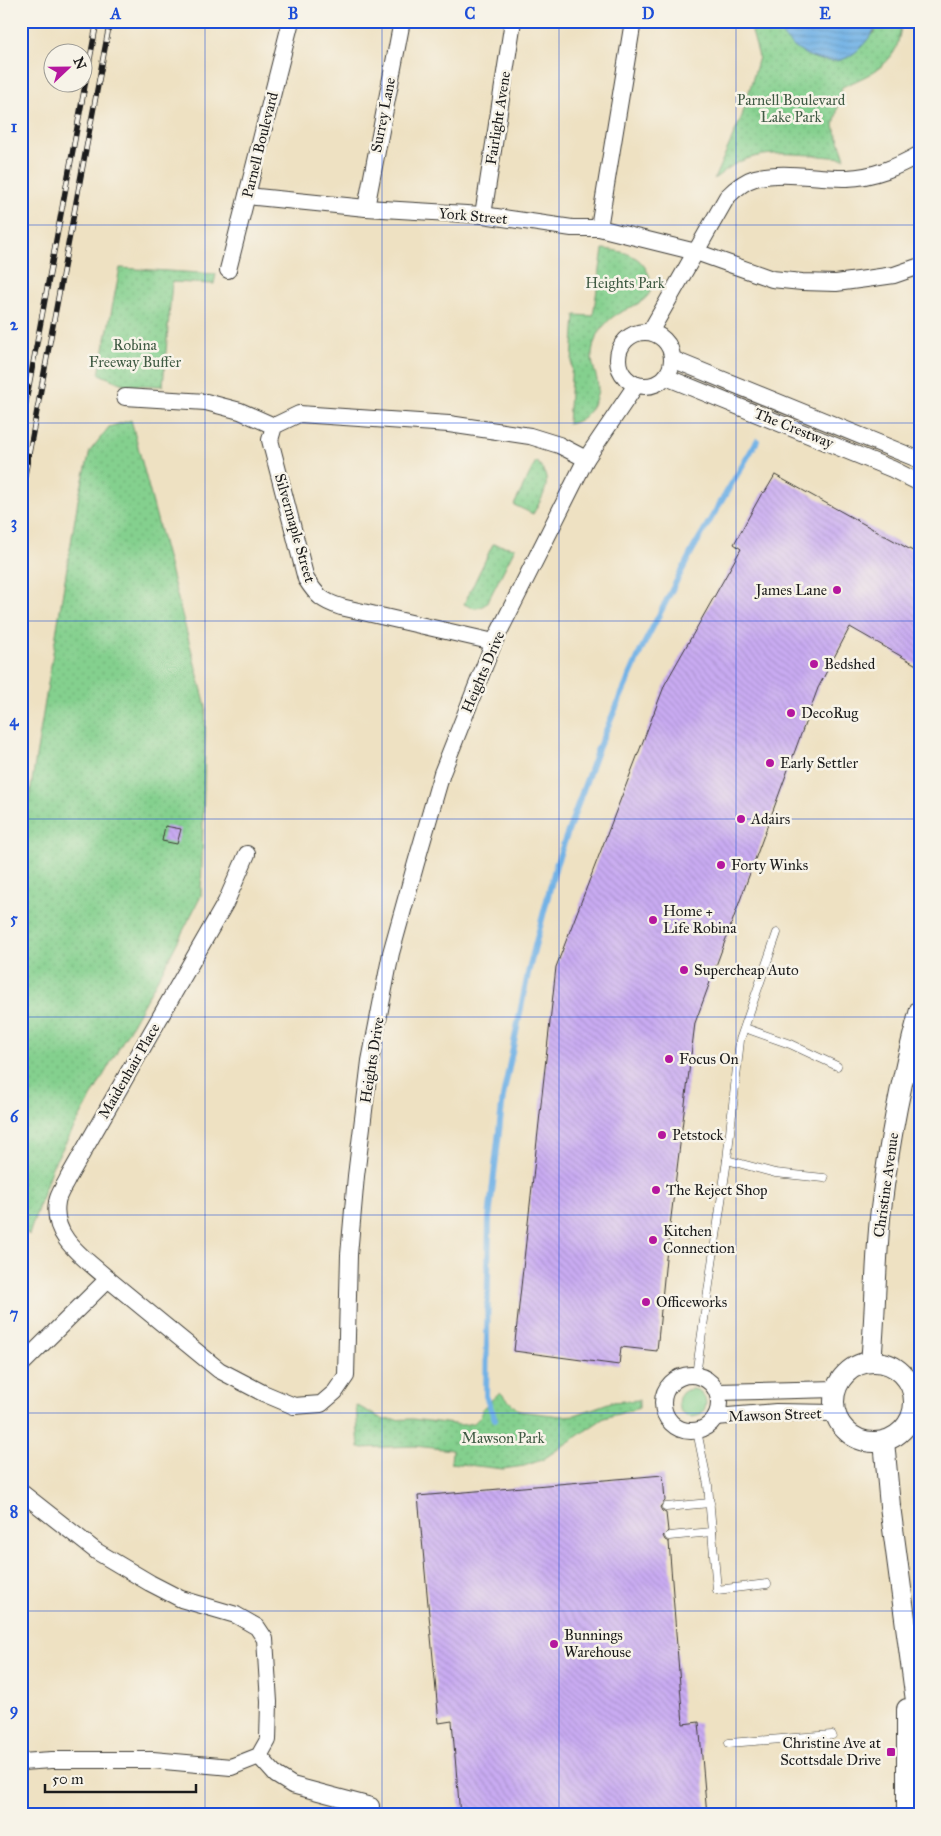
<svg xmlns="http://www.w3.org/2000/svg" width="941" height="1836" viewBox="0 0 941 1836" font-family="'IM FELL Great Primer',serif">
	<defs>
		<pattern id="park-dots" width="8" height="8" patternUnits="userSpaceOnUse" patternTransform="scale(1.25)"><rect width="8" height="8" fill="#84d08e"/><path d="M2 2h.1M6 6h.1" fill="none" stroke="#71b27a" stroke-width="1.8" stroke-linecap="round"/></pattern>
		<pattern id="water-rules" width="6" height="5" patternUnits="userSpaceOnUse" patternTransform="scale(1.25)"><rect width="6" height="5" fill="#72b2e6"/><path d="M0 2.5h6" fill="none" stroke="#6298c5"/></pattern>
		<pattern id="building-back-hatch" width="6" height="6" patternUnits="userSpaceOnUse" patternTransform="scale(1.25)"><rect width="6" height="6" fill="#c9abf2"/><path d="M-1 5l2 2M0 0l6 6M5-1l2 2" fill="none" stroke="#ac93cf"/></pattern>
	</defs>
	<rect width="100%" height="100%" fill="#f7f3e8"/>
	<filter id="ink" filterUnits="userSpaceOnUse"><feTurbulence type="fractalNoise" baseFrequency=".02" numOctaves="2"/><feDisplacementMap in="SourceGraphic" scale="10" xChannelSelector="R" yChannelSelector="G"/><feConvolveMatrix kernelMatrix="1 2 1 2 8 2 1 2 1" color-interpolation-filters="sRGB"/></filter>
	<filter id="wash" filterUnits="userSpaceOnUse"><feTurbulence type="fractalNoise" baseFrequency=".0096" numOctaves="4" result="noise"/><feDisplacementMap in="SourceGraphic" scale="20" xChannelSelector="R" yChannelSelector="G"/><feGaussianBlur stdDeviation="1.12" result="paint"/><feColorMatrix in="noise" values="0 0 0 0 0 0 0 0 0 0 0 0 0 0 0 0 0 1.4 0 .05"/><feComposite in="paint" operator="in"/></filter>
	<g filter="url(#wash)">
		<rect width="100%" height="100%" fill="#eee1c2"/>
		<circle fill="#84d08e" stroke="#507655" cx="692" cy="1403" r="14"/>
		<g fill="url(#park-dots)" stroke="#507655">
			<path d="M749,21H776L778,31L874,33L879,21H902C900,31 899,44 894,52C884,70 860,79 842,87L834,126L845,158C809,156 769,147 737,163C729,167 721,174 714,179L742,116L759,57Z"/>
			<path d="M603,249C620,251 637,253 646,269C664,300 633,304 614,316C605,322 595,337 593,347C587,372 609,381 590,410C584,418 578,422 568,424L575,315L593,316Z"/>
			<polygon points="120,268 216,274 214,284 172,282 163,386 125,385 99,374"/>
			<polygon points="131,420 206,706 201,896 166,964 52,1167 29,1235 21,1228 21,836 25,824 78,500 90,451 109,427"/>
			<path d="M536,461C555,479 544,495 533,514L514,505Z"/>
			<path d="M493,544L515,548L487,603C478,610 474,609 464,604Z"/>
			<polygon points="500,1392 519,1411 561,1416 575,1415 611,1402 639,1400 639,1408 604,1418 542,1460 524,1466 503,1469 451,1463 452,1450 415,1446 359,1448 356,1405 384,1420 412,1419 462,1425 474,1423 480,1417 483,1408"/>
		</g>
		<path fill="url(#water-rules)" stroke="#476781" d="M776,21H879C872,36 858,55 841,60C816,66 782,46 776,21Z"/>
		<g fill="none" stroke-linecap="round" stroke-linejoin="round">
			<polyline stroke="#72b2e6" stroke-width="6" points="495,1419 486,1396 489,1218 503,1097 528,973 556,865 597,751 642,648 693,549 757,441"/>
		</g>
		<g id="blocks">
			<g fill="url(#building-back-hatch)">
				<polygon points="775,475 920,555 920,667 850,627 818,688 695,1023 666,1258 657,1351 621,1347 619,1365 514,1351 556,967 665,684 741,549 734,544 762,493 765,492"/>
				<polygon points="165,826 181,829 177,844 162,841"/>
				<polygon points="663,1475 665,1501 660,1507 662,1511 666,1513 668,1531 663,1536 665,1540 669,1542 683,1724 699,1722 707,1815 460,1815 452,1721 439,1723 418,1496"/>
			</g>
		</g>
	</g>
	<g filter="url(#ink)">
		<use href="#blocks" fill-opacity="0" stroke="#3c3a35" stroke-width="1"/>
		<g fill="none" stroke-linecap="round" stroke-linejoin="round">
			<defs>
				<g id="service">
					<polyline points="745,1028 790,1044 837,1066"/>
					<polyline points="727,1160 775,1173 824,1178"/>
					<polyline points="696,1375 727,1160 740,1040 777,933"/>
					<polyline points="697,1431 708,1485 717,1590 767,1584"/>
					<polyline points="666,1507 710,1503"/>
					<polyline points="669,1536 712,1532"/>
					<polyline points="729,1743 832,1735"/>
				</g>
				<g id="minor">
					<polyline points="247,196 366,208 483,215 572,228 599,228 696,252 772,279 802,282 836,283 866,279 894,275 920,266"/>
					<polyline points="366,208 402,21"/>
					<polyline points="483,215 513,21"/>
					<polyline points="599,228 633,21"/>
					<polyline points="228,270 291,21"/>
					<circle cx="645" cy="359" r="27"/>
					<path d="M650,332L727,197C735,189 744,181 755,178C785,170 817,179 847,178C874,177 897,167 920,154"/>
					<polyline points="672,359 920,460"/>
					<polyline points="666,377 892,469 920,483"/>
					<polyline points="125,397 206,402 240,411 274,426"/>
					<path d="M494,642L341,607C322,601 317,596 306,579L270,440L274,426L299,414L449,424L530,436L559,445L586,459"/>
					<path d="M108,1279C85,1258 51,1238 57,1202C58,1194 65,1185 68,1178L226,902L247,854"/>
					<polyline points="21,1365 108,1279 219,1370 263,1393 294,1406 321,1404 335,1392 346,1376 349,1255 356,1176 370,1061 391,953 416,863 442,773 494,642 586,459 636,385"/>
					<circle cx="691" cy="1403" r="28"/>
					<polyline points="717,1392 836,1389"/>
					<polyline points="716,1417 776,1412 835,1413"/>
					<polyline points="21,1492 96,1551 150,1583 181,1599 236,1615 257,1627 265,1639 269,1702 268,1740 259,1756 231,1767 153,1760 52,1760 21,1762"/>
					<polyline points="259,1756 276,1775 292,1785 371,1806"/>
				</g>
				<g id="tertiary">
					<path d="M871,1362C876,1311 875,1260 881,1209C889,1142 902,1075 920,1010"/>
					<circle cx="874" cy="1402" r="40"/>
					<polyline points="884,1441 890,1506 920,1731"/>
					<polyline points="907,1709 907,1815"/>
				</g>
			</defs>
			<use href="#service" stroke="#3c3a35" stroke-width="9"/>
			<use href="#minor" stroke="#3c3a35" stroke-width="18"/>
			<use href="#tertiary" stroke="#3c3a35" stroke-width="22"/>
			<use href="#service" stroke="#fff" stroke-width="8"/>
			<use href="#minor" stroke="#fff" stroke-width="16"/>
			<use href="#tertiary" stroke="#fff" stroke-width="20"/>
			<defs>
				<g id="rail">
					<polyline points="21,428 97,21"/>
					<polyline points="21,496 110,21"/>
				</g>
			</defs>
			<use href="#rail" stroke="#1c1c1c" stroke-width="5.5"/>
			<use href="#rail" stroke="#f7f3e8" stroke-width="4" stroke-dasharray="11" stroke-linecap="butt"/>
		</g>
	</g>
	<path fill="none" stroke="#1d4ed8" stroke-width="1" stroke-opacity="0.55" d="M205,21V1815M382,21V1815M559,21V1815M736,21V1815M21,225H920M21,423H920M21,621H920M21,819H920M21,1017H920M21,1215H920M21,1413H920M21,1611H920"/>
	<g fill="#b5179e" stroke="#f7f3e8" stroke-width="2">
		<circle cx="837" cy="590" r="5"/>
		<circle cx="814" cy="664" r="5"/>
		<circle cx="791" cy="713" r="5"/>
		<circle cx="770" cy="763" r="5"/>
		<circle cx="741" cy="819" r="5"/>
		<circle cx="721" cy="865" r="5"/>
		<circle cx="653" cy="920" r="5"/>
		<circle cx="684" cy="970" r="5"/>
		<circle cx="669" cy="1059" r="5"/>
		<circle cx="662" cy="1135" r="5"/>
		<circle cx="656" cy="1190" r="5"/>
		<circle cx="653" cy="1240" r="5"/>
		<circle cx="646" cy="1302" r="5"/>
		<circle cx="554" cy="1644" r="5"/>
		<rect x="886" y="1747" width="10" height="10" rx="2.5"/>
	</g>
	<g text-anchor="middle" stroke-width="5" stroke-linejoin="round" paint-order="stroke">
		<g font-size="15" fill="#405b44" stroke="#f7f3e8">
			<text x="791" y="105">Parnell Boulevard<tspan x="791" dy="17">Lake Park</tspan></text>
			<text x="625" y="288">Heights Park</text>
			<text x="135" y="350">Robina<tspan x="135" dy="17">Freeway Buffer</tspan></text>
			<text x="503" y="1443">Mawson Park</text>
		</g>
		<g font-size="15" fill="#1c1c1c" stroke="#f7f3e8">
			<text transform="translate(383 115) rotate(-79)" y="5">Surrey Lane</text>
			<text transform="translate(498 118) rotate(-81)" y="5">Fairlight Avene</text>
			<text transform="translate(260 145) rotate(-76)" y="5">Parnell Boulevard</text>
			<text transform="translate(473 216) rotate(5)" y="5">York Street</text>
			<text transform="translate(794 428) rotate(22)" y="5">The Crestway</text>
			<text transform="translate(295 528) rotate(74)" y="5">Silvermaple Street</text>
			<text transform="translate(483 672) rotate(-67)" y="5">Heights Drive</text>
			<text transform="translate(372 1060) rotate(-81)" y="5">Heights Drive</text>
			<text transform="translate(129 1071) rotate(-60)" y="5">Maidenhair Place</text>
			<text transform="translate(886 1185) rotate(-82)" y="5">Christine Avenue</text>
			<text transform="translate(775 1415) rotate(-2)" y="5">Mawson Street</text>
		</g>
		<g font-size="15" fill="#1c1c1c" stroke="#f7f3e8" text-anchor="start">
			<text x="827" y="595" text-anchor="end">James Lane</text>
			<text x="824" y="669">Bedshed</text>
			<text x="801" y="718">DecoRug</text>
			<text x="780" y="768">Early Settler</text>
			<text x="751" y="824">Adairs</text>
			<text x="731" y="870">Forty Winks</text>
			<text x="663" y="916">Home +<tspan x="663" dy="17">Life Robina</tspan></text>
			<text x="694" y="975">Supercheap Auto</text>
			<text x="679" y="1064">Focus On</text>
			<text x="672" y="1140">Petstock</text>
			<text x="666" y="1195">The Reject Shop</text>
			<text x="663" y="1236">Kitchen<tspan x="663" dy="17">Connection</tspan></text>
			<text x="656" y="1307">Officeworks</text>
			<text x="564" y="1640">Bunnings<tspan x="564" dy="17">Warehouse</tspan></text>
			<text x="881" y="1748" text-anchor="end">Christine Ave at<tspan x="881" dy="17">Scottsdale Drive</tspan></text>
		</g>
	</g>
	<rect width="941" height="1836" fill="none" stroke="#f7f3e8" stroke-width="55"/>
	<g transform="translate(68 68) rotate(68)"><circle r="24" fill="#f7f3e8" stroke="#9f9d96"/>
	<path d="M0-4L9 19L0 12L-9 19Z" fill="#b5179e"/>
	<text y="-8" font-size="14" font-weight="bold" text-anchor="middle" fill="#1c1c1c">N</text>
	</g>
	<path d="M45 1784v8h151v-8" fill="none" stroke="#1c1c1c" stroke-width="2.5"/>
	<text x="52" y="1784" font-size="15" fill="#1c1c1c" stroke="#f7f3e8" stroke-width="4" paint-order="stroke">50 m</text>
	<rect x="28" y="28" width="886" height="1780" fill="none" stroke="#1d4ed8" stroke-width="2"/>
	<g font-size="16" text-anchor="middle" font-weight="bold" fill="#1d4ed8">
		<text x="116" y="19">A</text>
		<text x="293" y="19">B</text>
		<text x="470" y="19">C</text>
		<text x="648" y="19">D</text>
		<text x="825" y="19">E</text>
		<text x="14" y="132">1</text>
		<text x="14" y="330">2</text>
		<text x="14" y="528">3</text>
		<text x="14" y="726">4</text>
		<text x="14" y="924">5</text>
		<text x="14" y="1122">6</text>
		<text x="14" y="1319">7</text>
		<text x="14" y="1517">8</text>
		<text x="14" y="1715">9</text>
	</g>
</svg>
